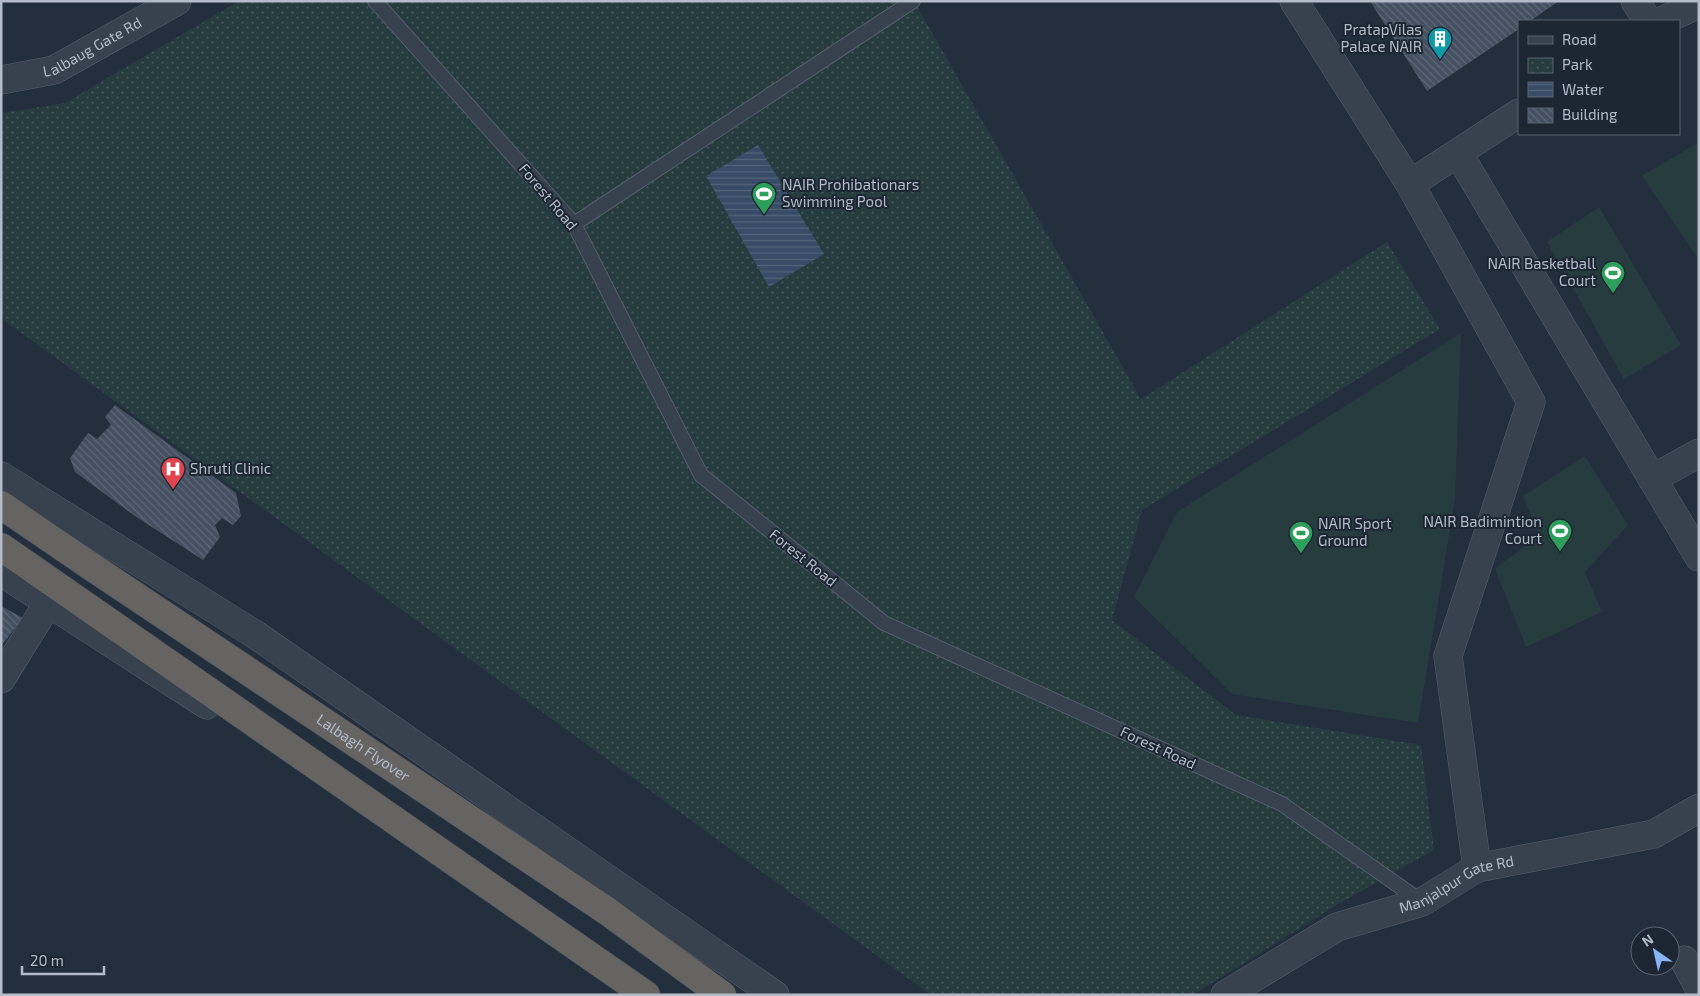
<svg xmlns="http://www.w3.org/2000/svg" width="1700" height="996" viewBox="0 0 1700 996" font-family="'Exo 2',sans-serif">
	<defs>
		<pattern id="park-dots" width="8" height="8" patternUnits="userSpaceOnUse" patternTransform="scale(1.25)"><rect width="8" height="8" fill="#263c3f"/><path d="M2 2h.1M6 6h.1" fill="none" stroke="#435659" stroke-width="1.8" stroke-linecap="round"/></pattern>
		<pattern id="water-rules" width="6" height="5" patternUnits="userSpaceOnUse" patternTransform="scale(1.25)"><rect width="6" height="5" fill="#394c67"/><path d="M0 2.5h6" fill="none" stroke="#53647b"/></pattern>
		<pattern id="building-back-hatch" width="6" height="6" patternUnits="userSpaceOnUse" patternTransform="scale(1.25)"><rect width="6" height="6" fill="#455162"/><path d="M-1 5l2 2M0 0l6 6M5-1l2 2" fill="none" stroke="#5d6877"/></pattern>
	</defs>
	<rect width="100%" height="100%" fill="#242f3e"/>
	<g fill="#263c3f">
		<polygon points="1699,142 1699,260 1642,176"/>
		<polygon points="1599,207 1681,345 1624,379 1547,242"/>
		<polygon points="1461,333 1455,499 1418,723 1232,694 1134,597 1177,512"/>
		<polygon points="1585,456 1628,525 1585,572 1602,612 1526,647 1495,569 1539,535 1523,496"/>
	</g>
	<polygon fill="url(#park-dots)" points="239,1 914,1 1141,399 1387,242 1440,329 1142,510 1112,620 1236,715 1421,745 1434,850 1340,903 1193,995 931,995 1,318 1,113 65,103"/>
	<polygon fill="url(#water-rules)" points="758,145 824,254 769,287 706,176"/>
	<g fill="url(#building-back-hatch)">
		<polygon points="1370,1 1559,1 1530,21 1519,21 1519,29 1427,91"/>
		<polygon points="115,405 236,493 241,516 233,525 222,518 215,525 220,537 203,560 135,516 75,472 70,458 88,433 97,439 111,425 105,417"/>
		<polygon points="1,606 23,618 1,646"/>
	</g>
	<g fill="none" stroke-linecap="round" stroke-linejoin="round">
		<defs>
			<g id="service">
				<polyline points="375,1 574,224 701,475 884,623 1282,804 1422,902"/>
				<polyline points="574,224 913,1"/>
			</g>
			<g id="minor">
				<polyline points="1294,1 1410,184 1531,402 1448,656 1477,868"/>
				<polyline points="1635,1 1648,21"/>
				<polyline points="1662,21 1699,4"/>
				<path id="s1" d="M1,80L54,70L177,1"/>
				<polyline points="1458,153 1699,557"/>
				<polyline points="1410,184 1519,113"/>
				<polyline points="1,476 256,635 775,995"/>
				<polyline points="1652,479 1699,453"/>
				<polyline points="1,572 207,705"/>
				<polyline points="1,679 48,603"/>
				<polyline points="1684,960 1699,988"/>
				<path id="s2" d="M1225,995L1337,927L1422,902L1477,868L1654,834L1699,808"/>
			</g>
			<g id="trunk">
				<path id="s3" d="M1,505L89,565L607,911L722,995"/>
				<polyline points="1,547 646,995"/>
			</g>
		</defs>
		<use href="#service" stroke="#565f6c" stroke-width="16"/>
		<use href="#minor" stroke="#565f6c" stroke-width="29"/>
		<use href="#trunk" stroke="#434c59" stroke-width="29"/>
		<use href="#service" stroke="#38414e" stroke-width="14"/>
		<use href="#minor" stroke="#38414e" stroke-width="28"/>
		<use href="#trunk" stroke="#656462" stroke-width="28"/>
	</g>
	<defs>
		<symbol id="building-pin" viewBox="-11 -11 22 30"><path d="M0 17L-7.5 6A9.5 9.5 0 1 1 7.5 6Z" fill="#0f9aa8" stroke="#1d2633"/><path d="M-4-6H4V6H1V3H-1V6H-4ZM-2.5-4.3h1.7v1.8h-1.7ZM.8-4.3h1.7v1.8H.8ZM-2.5-1h1.7V.8h-1.7ZM.8-1h1.7V.8H.8Z" fill="#fff"/></symbol>
		<symbol id="stadium-pin" viewBox="-11 -11 22 30"><path d="M0 17L-7.5 6A9.5 9.5 0 1 1 7.5 6Z" fill="#2e9e5b" stroke="#1d2633"/><path d="M0-5a6.5 5 0 1 0 0 10a6.5 5 0 1 0 0-10ZM-3.5-1.8h7v3.6h-7Z" fill="#fff"/></symbol>
		<symbol id="hospital-pin" viewBox="-11 -11 22 30"><path d="M0 17L-7.5 6A9.5 9.5 0 1 1 7.5 6Z" fill="#e0444e" stroke="#1d2633"/><path d="M-5-5h3v3.5h4V-5h3V5h-3V1.5h-4V5h-3Z" fill="#fff"/></symbol>
	</defs>
	<g fill-rule="evenodd">
		<use href="#building-pin" x="1426" y="25" width="28" height="38"/>
		<use href="#stadium-pin" x="750" y="180" width="28" height="38"/>
		<use href="#stadium-pin" x="1599" y="259" width="28" height="38"/>
		<use href="#hospital-pin" x="159" y="455" width="28" height="38"/>
		<use href="#stadium-pin" x="1546" y="517" width="28" height="38"/>
		<use href="#stadium-pin" x="1287" y="519" width="28" height="38"/>
	</g>
	<g text-anchor="middle" stroke-width="4" stroke-linejoin="round" paint-order="stroke">
		<g font-size="15" fill="#b4bcc9" stroke="#1d2633" text-anchor="end">
			<text x="1422" y="35">PratapVilas<tspan x="1422" dy="17">Palace NAIR</tspan></text>
			<text x="782" y="190" text-anchor="start">NAIR Prohibationars<tspan x="782" dy="17">Swimming Pool</tspan></text>
			<text x="1596" y="269">NAIR Basketball<tspan x="1596" dy="17">Court</tspan></text>
			<text x="190" y="474" text-anchor="start">Shruti Clinic</text>
			<text x="1542" y="527">NAIR Badimintion<tspan x="1542" dy="17">Court</tspan></text>
			<text x="1318" y="529" text-anchor="start">NAIR Sport<tspan x="1318" dy="17">Ground</tspan></text>
		</g>
		<g font-size="15" fill="#b4bcc9" stroke="#1d2633">
			<text dy="5" stroke="none"><textPath href="#s1" startOffset="98">Lalbaug Gate Rd</textPath></text>
			<text transform="translate(548 197) rotate(50)" y="5">Forest Road</text>
			<text transform="translate(803 558) rotate(39)" y="5">Forest Road</text>
			<text dy="5" stroke="none"><textPath href="#s3" startOffset="436">Lalbagh Flyover</textPath></text>
			<text transform="translate(1158 748) rotate(25)" y="5">Forest Road</text>
			<text dy="5" stroke="none"><textPath href="#s2" startOffset="259">Manjalpur Gate Rd</textPath></text>
		</g>
	</g>
	<rect width="1700" height="996" fill="none" stroke="#b4bcc9" stroke-width="5"/>
	<rect x="1518" y="20" width="162" height="115" fill="#1d2633" stroke="#59626f"/>
	<rect x="1528" y="36" width="25" height="8" fill="#38414e" stroke="#59626f"/>
	<text x="1562" y="45" font-size="15" fill="#b4bcc9">Road</text>
	<rect x="1528" y="58" width="25" height="15" fill="url(#park-dots)" stroke="#59626f"/>
	<text x="1562" y="70" font-size="15" fill="#b4bcc9">Park</text>
	<rect x="1528" y="82" width="25" height="15" fill="url(#water-rules)" stroke="#59626f"/>
	<text x="1562" y="95" font-size="15" fill="#b4bcc9">Water</text>
	<rect x="1528" y="108" width="25" height="15" fill="url(#building-back-hatch)" stroke="#59626f"/>
	<text x="1562" y="120" font-size="15" fill="#b4bcc9">Building</text>
	<g transform="translate(1655 951) rotate(326)"><circle r="24" fill="#1d2633" stroke="#59626f"/>
	<path d="M0-4L9 19L0 12L-9 19Z" fill="#8ab4f8"/>
	<text y="-8" font-size="14" font-weight="bold" text-anchor="middle" fill="#b4bcc9">N</text>
	</g>
	<path d="M22 966v8h82v-8" fill="none" stroke="#b4bcc9" stroke-width="2.5"/>
	<text x="30" y="966" font-size="15" fill="#b4bcc9" stroke="#1d2633" stroke-width="4" paint-order="stroke">20 m</text>
</svg>
